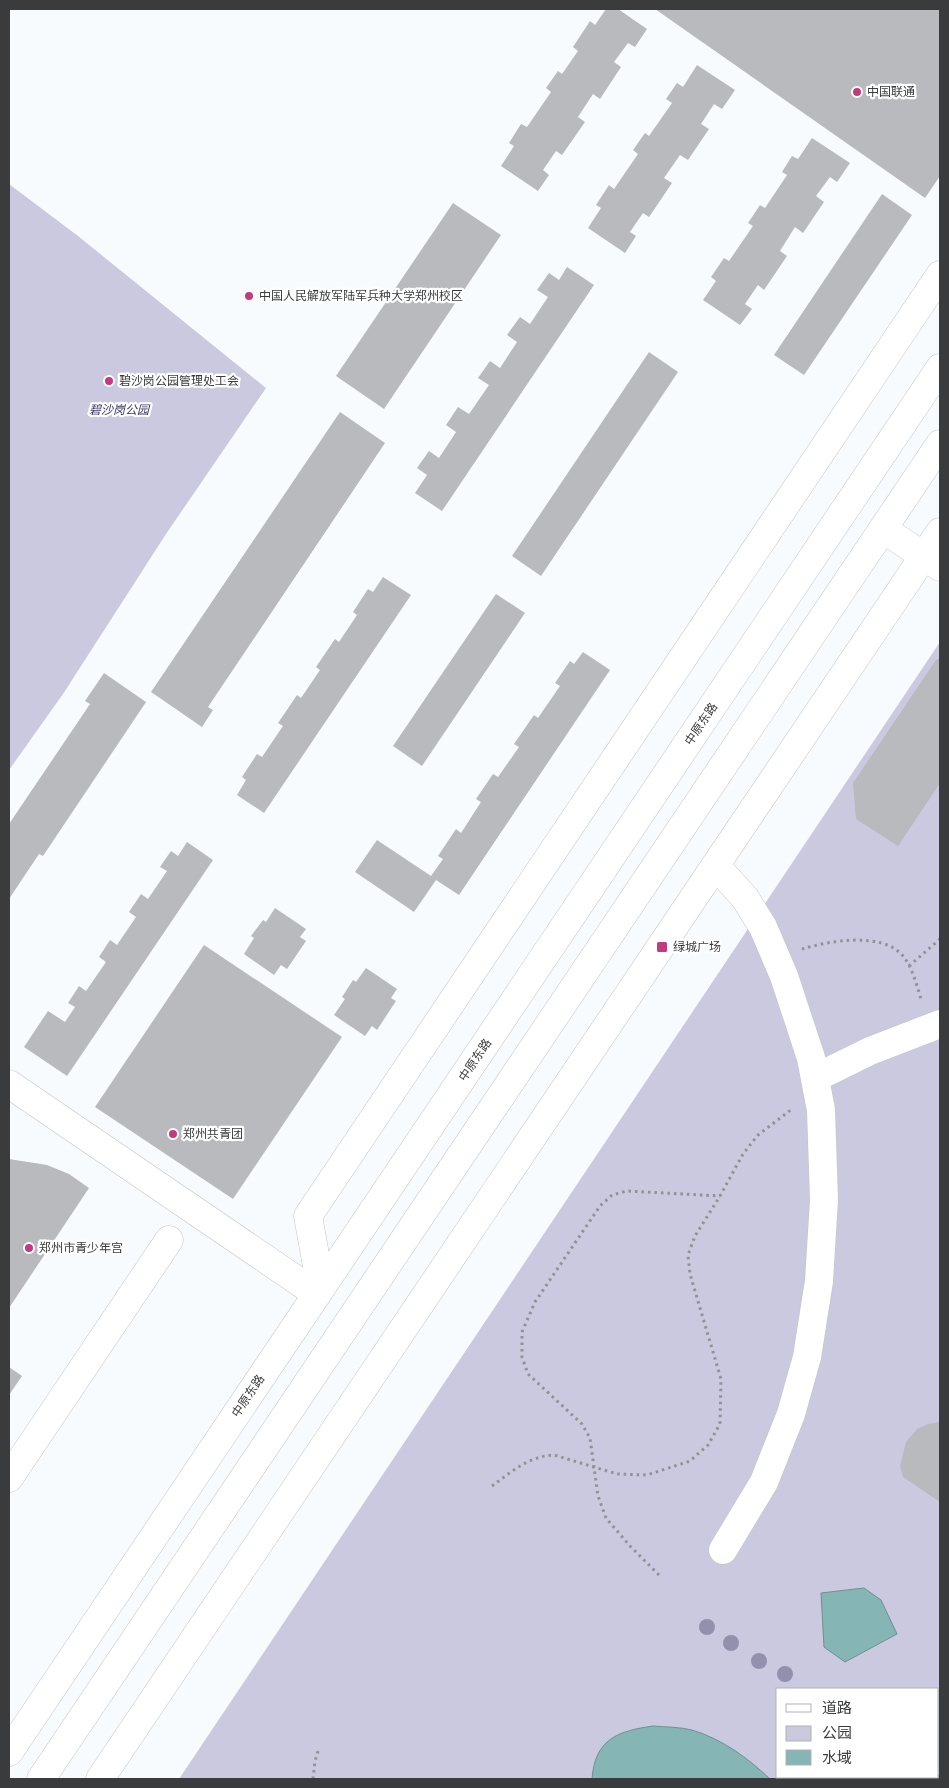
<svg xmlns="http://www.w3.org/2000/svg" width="949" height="1788" viewBox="0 0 949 1788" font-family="'Times New Roman','Noto Sans SC',serif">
	<rect width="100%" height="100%" fill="#f8fbfe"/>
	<g fill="#cac9df" fill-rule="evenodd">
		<polygon points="9,184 78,236 266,388 166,534 63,694 9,770"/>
		<path d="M940,642V1779H179ZM778,1689H938V1777H778Z"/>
	</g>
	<g fill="#86b5b6" stroke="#6f9091">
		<polygon points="864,1588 881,1600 897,1634 845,1662 824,1647 821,1593"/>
		<path d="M653,1726C665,1727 680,1727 692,1730C722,1739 748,1758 770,1779H592C595,1738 619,1731 653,1726Z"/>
		<polygon points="938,1775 938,1779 881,1779 880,1777 938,1777"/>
	</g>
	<g fill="#b8babd">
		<polygon points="606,9 618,9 647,29 635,47 628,43 614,62 621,67 600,99 593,94 578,117 585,122 562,155 556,151 543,170 549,175 538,191 501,166 514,146 509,143 521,124 527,127 551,92 546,88 558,71 562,74 578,51 573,47 590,21 595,25"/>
		<polygon points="655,9 940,9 940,176 925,198"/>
		<polygon points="697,65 735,90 722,109 714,104 701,124 709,129 688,160 680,155 664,178 672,183 649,217 643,213 630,232 636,236 625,253 588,228 601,208 596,205 609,185 614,189 638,154 633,150 645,133 649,136 672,103 666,99 677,83 683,87"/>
		<polygon points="812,138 850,163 837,182 830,177 816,196 824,202 803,233 795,227 780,251 787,256 764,290 758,285 745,304 752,309 740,325 703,300 716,281 711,277 724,258 729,261 753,226 748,223 760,205 765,208 787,175 782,172 792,156 798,159"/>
		<polygon points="882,194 912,215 804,375 774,355"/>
		<polygon points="453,203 501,235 384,409 336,376"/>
		<polygon points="567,267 594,285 442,511 415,493 427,475 417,468 429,451 439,458 456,432 446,425 458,407 469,414 489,385 478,378 490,361 500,368 517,342 507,335 520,317 530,324 548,297 537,290 549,273 559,280"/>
		<polygon points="649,352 678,372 541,576 512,556"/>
		<polygon points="340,412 385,443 208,707 213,710 202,727 151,692"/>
		<polygon points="383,577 411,595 264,813 237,795 246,780 242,777 257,754 262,757 283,726 278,723 297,695 301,698 320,670 316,667 335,639 339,642 357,615 353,612 368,589 373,592"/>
		<polygon points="496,594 525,613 422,766 393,746"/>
		<polygon points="583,652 610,670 459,895 436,880 414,912 355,872 377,840 431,876 443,859 438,856 456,829 461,833 481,802 476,799 493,774 498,777 519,747 514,744 534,715 538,718 560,686 555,683 570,661 574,664"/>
		<polygon points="940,658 940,783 898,846 856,819 853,783 936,660"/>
		<polygon points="104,673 146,702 43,856 39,854 9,899 9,824 90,704 85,701"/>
		<polygon points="187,842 213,860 67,1076 24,1047 48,1011 65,1022 75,1007 68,1003 79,986 86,991 106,962 99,957 110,940 117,945 136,917 129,912 141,894 148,899 167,871 160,867 171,851 178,856"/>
		<polygon points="275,908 306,929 300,937 306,941 287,969 281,965 274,975 244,954 254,938 251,936 263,920 266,922"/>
		<polygon points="204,945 342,1037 233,1199 95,1107"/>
		<polygon points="366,968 397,989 391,998 396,1001 377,1030 372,1026 365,1036 334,1015 345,999 342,997 353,980 356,982"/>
		<polygon points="9,1159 47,1165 69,1174 89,1188 9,1308"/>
		<polygon points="9,1367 22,1376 9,1395"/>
		<polygon points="940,1422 940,1502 903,1477 900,1466 906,1442 917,1429 928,1424"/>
	</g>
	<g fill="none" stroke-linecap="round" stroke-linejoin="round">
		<defs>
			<g id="minor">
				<polyline points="883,529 940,567"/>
				<polyline points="716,866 745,898 763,927 784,976 811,1058 821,1110 824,1200 819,1281 807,1357 791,1414 764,1482 723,1550"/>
				<polyline points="815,1078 870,1051 940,1024"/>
				<polyline points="9,1084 317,1294"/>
				<polyline points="321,1288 308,1216 940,275"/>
				<polyline points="9,1478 169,1240"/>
				<polyline points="100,1779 940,532"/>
			</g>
			<g id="major">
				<polyline points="9,1752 940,368"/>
				<polyline points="41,1779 940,444"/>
			</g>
		</defs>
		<use href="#minor" stroke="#c2c5c8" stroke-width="29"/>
		<use href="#major" stroke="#c2c5c8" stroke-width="29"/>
		<g stroke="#909294" stroke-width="3" stroke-dasharray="2.5 4" stroke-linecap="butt">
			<path d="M802,949C829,941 882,931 903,956C913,968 917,987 922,1002"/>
			<polyline points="909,966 940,939"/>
			<path d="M492,1486C511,1472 529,1456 554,1455L617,1474L647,1475L690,1461L708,1445L720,1424L721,1379L690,1274L688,1255L695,1236L720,1196L743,1154L758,1135L792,1109"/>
			<polyline points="659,1575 630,1546 606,1518 598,1496 590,1438 582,1424 528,1374 522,1357 522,1332 535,1302 600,1206 612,1195 627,1191 720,1196"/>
			<polyline points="313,1779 315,1761 319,1748"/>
		</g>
		<use href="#minor" stroke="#fff" stroke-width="28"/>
		<use href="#major" stroke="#fff" stroke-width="28"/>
	</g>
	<g fill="#9290ac">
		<circle cx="707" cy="1627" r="8"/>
		<circle cx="731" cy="1643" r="8"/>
		<circle cx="759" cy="1661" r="8"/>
		<circle cx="785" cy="1674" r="8"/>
	</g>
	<g fill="#c13b7e" stroke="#fff" stroke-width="2">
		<circle cx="857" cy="92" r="5"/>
		<circle cx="249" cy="296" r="5"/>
		<circle cx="109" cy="381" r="5"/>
		<rect x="656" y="941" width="12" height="12" rx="2.5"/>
		<circle cx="173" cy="1134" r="5"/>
		<circle cx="29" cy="1248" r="5"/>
	</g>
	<g text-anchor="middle" stroke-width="4.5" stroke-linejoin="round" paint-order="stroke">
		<g font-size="12" fill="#3a3b3c" stroke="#fff" text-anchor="start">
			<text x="867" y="96">中国联通</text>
			<text x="259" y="300">中国人民解放军陆军兵种大学郑州校区</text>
			<text x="119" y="385">碧沙岗公园管理处工会</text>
			<text x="673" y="951">绿城广场</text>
			<text x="183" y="1138">郑州共青团</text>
			<text x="39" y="1252">郑州市青少年宫</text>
		</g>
		<g font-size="12" font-style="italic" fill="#3e3969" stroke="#fff">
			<text x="119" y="414">碧沙岗公园</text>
		</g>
		<g font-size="12" fill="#3a3b3c" stroke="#fff">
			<text transform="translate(701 724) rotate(-56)" y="4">中原东路</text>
			<text transform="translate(475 1060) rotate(-56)" y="4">中原东路</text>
			<text transform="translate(248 1396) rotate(-56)" y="4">中原东路</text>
		</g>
	</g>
	<rect width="949" height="1788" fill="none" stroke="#3a3b3c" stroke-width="20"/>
	<rect x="776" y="1688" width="162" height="90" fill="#ffffff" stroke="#b0b1b1"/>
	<rect x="786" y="1704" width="25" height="8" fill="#ffffff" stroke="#b0b1b1"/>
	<text x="822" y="1713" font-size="15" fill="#3a3b3c">道路</text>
	<rect x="786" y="1726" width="25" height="15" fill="#cac9df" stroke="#b0b1b1"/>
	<text x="822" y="1738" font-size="15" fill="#3a3b3c">公园</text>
	<rect x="786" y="1750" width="25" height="15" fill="#86b5b6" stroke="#b0b1b1"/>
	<text x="822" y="1763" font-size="15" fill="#3a3b3c">水域</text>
</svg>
